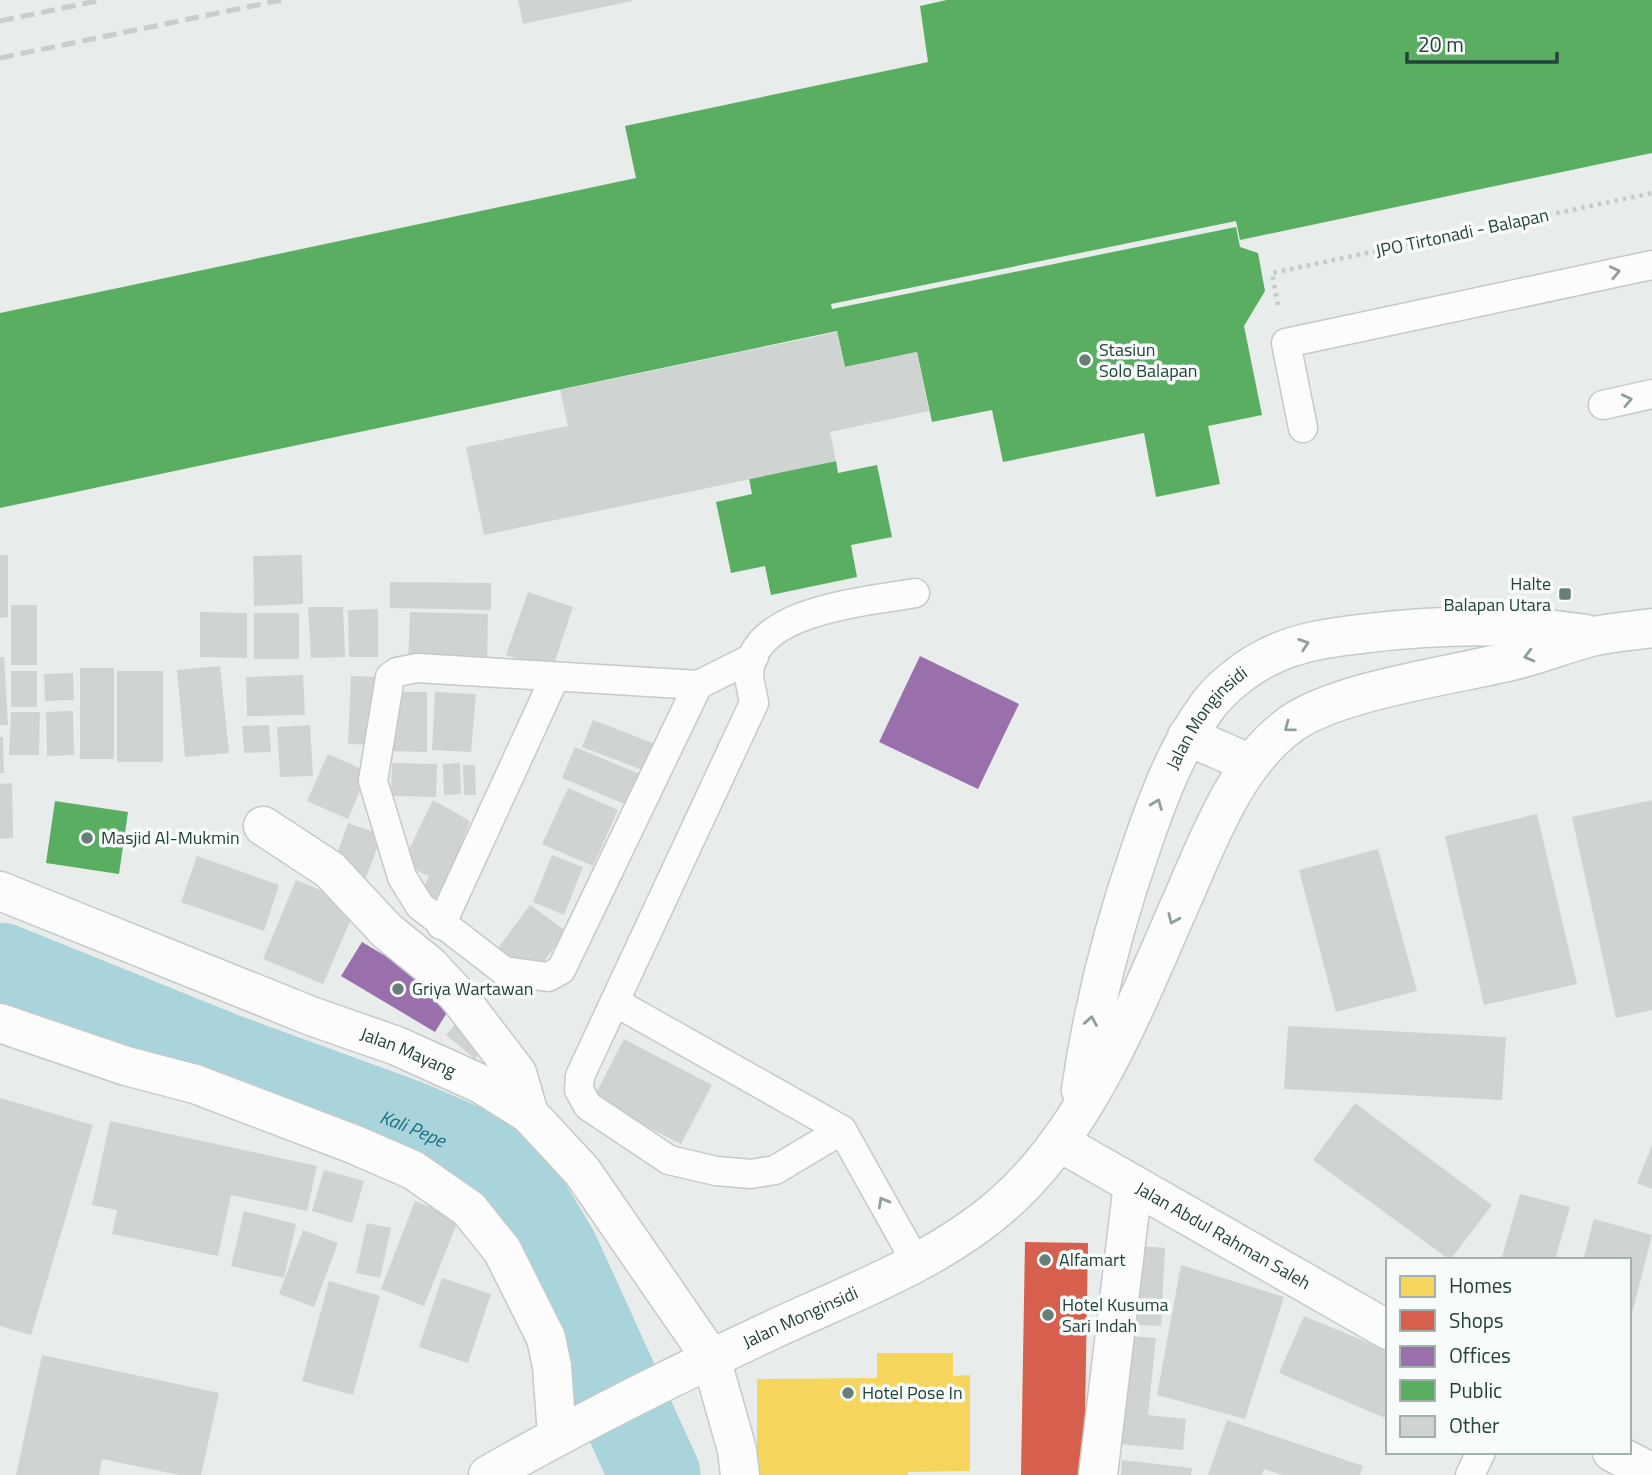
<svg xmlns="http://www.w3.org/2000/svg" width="1652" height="1475" viewBox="0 0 1652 1475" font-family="'Titillium Web',sans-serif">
	<rect width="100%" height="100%" fill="#e8edeb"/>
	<polygon fill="#f6d55c" points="877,1353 953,1353 953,1376 970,1375 970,1471 908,1472 908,1475 757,1475 757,1379 877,1378"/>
	<polygon fill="#d6604d" points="1025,1242 1088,1243 1084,1475 1021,1475"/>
	<g fill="#9970ab">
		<polygon points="920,656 1019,704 978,789 879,742"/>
		<polygon points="362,942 456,998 435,1032 341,976"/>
	</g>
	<g fill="#5aae61">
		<polygon points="947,0 1652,0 1652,153 1240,240 1236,221 831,304 832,309 1236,227 1240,247 1258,253 1265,291 1244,326 1262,415 1208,426 1220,484 1156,497 1144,433 1003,462 992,410 932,422 917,352 845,367 837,331 0,508 0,313 636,178 625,126 928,62 920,6"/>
		<polygon points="836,461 838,473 877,465 892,537 851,545 857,577 771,595 765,566 731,573 716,502 752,494 749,478"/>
		<polygon points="55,801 128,812 119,874 46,863"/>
	</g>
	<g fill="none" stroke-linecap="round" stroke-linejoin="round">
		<path stroke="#a9d4db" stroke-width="91" id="s1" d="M0,968L223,1058L409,1126L502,1166L554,1253L655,1475"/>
	</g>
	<g fill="#cfd4d2">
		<polygon points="518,0 632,0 632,1 523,24"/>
		<polygon points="837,332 845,367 917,352 929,411 830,432 836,461 484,535 466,447 568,426 560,390"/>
		<polygon points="0,555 8,555 8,617 0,618"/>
		<polygon points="302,555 303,604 254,606 253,556"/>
		<polygon points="390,582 491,583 491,610 390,608"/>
		<polygon points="528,592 573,607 552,670 506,655"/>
		<rect x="11" y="605" width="26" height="60"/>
		<polygon points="308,607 343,607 345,657 311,658"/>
		<polygon points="378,609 378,657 349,657 348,610"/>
		<polygon points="200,612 247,613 247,658 200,657"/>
		<polygon points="410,612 488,614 487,668 408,666"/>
		<rect x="254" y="613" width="45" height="46"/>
		<polygon points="0,657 4,657 8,725 0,725"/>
		<polygon points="220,666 229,753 185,757 177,670"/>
		<rect x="80" y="668" width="34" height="91"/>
		<rect x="11" y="671" width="26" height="36"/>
		<rect x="117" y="671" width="46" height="91"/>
		<polygon points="73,673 74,700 45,701 44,674"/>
		<polygon points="303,675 305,715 247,716 246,677"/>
		<polygon points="351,676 380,677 377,745 348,744"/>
		<polygon points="391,692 427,692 427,752 390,751"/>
		<polygon points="435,692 476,694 471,752 432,750"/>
		<polygon points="73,711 74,755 47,756 46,712"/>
		<polygon points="11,712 40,712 39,755 9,755"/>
		<polygon points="593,720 663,747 653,774 582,747"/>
		<polygon points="269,725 271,752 244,753 242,726"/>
		<polygon points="310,725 313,776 280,777 277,727"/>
		<polygon points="0,737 3,737 4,773 0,773"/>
		<polygon points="575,747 647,777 634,808 562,778"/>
		<polygon points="328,754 368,772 348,819 307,801"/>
		<polygon points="392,763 437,764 436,797 391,796"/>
		<polygon points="460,763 461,794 444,795 443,764"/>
		<polygon points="463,765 475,765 476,795 464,795"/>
		<polygon points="12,783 13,838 0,839 0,784"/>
		<polygon points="568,788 618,810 593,866 542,844"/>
		<polygon points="433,800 470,821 438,905 418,899 429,876 402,864"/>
		<polygon points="1652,800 1652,1010 1616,1018 1572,817"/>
		<polygon points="1537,814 1577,984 1484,1005 1445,836"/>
		<polygon points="348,823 382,835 365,880 332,868"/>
		<polygon points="1378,849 1417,991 1336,1012 1299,870"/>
		<polygon points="552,855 583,867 564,915 533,902"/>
		<polygon points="197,856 279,885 264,931 181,902"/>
		<polygon points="296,880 357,905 323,984 263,959"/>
		<polygon points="530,905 566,931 535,974 498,948"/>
		<polygon points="462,1017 491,1041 475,1059 446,1035"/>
		<polygon points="1288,1026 1506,1037 1502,1100 1284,1089"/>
		<polygon points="624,1039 712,1085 681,1144 593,1099"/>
		<polygon points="0,1098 93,1125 31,1335 0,1326"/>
		<polygon points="1355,1103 1492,1205 1450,1260 1313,1160"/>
		<polygon points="110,1121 317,1166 307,1211 231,1195 218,1256 112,1234 117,1210 92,1205"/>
		<polygon points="1652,1145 1652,1189 1637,1183"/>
		<polygon points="324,1170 364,1181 352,1223 312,1211"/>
		<polygon points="1520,1194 1570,1207 1555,1260 1501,1260"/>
		<polygon points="415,1201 459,1218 424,1306 381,1289"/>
		<polygon points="244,1211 296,1224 284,1278 231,1266"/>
		<polygon points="1594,1219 1652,1235 1630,1321 1629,1260 1583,1260"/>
		<polygon points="367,1223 391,1228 380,1278 356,1273"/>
		<polygon points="303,1230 338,1243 314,1307 279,1294"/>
		<polygon points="1140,1246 1165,1248 1161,1326 1136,1325"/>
		<polygon points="1181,1265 1284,1297 1245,1419 1157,1395"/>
		<polygon points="442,1278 491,1294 468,1363 419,1347"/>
		<polygon points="329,1281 380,1296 353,1395 302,1381"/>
		<polygon points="1304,1316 1388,1351 1388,1412 1385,1418 1279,1373"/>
		<polygon points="1130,1336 1156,1338 1148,1415 1186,1419 1183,1450 1120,1444"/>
		<polygon points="42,1355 219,1393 201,1475 179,1475 102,1459 99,1475 16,1475"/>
		<polygon points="1227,1420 1363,1466 1360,1475 1282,1475 1264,1469 1262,1475 1208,1475"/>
		<polygon points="1122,1460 1192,1468 1191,1475 1121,1475"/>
	</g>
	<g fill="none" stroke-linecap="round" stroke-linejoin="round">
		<defs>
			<g id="lane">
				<polyline points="1603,405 1652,394"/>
				<polyline points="1303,428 1286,343 1652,265"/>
				<polyline points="698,685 561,970 548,977 504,971 420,906 402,877 373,781 390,677 397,672 417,668 698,685 754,657"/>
				<polyline points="441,925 555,677"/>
				<polyline points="615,1002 842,1130 916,1262"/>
				<path d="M842,1130L775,1170L751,1174L716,1171L669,1160L588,1106L579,1090L580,1076L754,703C753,695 750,685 749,676C748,609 868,602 915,593"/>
				<polyline points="1470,1475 1481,1452"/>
			</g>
			<g id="street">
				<polyline points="263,826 330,870 387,931 429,965 458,996 517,1073 529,1114"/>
				<path id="s2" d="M0,891L311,1016L397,1046L481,1084L529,1114L582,1171L711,1358L737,1450L740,1475"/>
				<polyline points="0,1023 126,1066 195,1084 353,1144 413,1170 469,1209 502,1250 546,1338 552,1366 557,1435"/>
				<polyline points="1098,1475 1133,1184"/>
			</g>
			<g id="secondary">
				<polyline points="1187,736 1251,764"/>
				<path id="s3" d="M1081,1090C1093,1006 1113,928 1141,848C1158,798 1177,747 1209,704C1222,687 1246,668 1266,658C1298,641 1334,637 1369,633C1442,624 1512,623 1586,634"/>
				<path id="s4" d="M1059,1142L1388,1330"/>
				<polyline points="1612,1452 1652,1473"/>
				<path id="s5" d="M488,1475C581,1422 677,1374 774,1329C851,1293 937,1262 1002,1205C1091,1128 1139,996 1186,891C1211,833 1238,762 1291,724C1337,691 1453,675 1511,661C1538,655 1564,644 1591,637C1611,632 1632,631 1652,628"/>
			</g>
		</defs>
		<use href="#lane" stroke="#c5cac8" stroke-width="31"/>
		<use href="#street" stroke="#c5cac8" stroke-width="41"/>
		<use href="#secondary" stroke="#c3cbc8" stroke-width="41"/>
		<polyline stroke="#c3ccca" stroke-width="4.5" stroke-dasharray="3.5 5" stroke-linecap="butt" points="1278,305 1272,273 1652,193"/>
		<use href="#lane" stroke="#fcfcfc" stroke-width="28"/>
		<use href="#street" stroke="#fcfcfc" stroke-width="38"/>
		<use href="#secondary" stroke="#fcfcfc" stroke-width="38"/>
		<g stroke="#c9cdcc" stroke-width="5" stroke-dasharray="14 7" stroke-linecap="butt">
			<polyline points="0,21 102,0"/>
			<polyline points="0,58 281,0"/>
		</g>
	</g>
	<defs><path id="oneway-chevron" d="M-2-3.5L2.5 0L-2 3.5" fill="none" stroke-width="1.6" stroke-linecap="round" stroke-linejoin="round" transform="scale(1.75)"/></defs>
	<g stroke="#909f9b">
		<use href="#oneway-chevron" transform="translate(1615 272) rotate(-12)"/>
		<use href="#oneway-chevron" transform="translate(1627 400) rotate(-12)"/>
		<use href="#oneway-chevron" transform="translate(1304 644) rotate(-19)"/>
		<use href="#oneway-chevron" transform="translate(1529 656) rotate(165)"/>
		<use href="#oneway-chevron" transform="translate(1289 727) rotate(143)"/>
		<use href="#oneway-chevron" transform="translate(1157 804) rotate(-68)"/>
		<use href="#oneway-chevron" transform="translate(1173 919) rotate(114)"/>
		<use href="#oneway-chevron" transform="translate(1091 1021) rotate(-80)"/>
		<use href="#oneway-chevron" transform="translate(883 1202) rotate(-119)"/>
	</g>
	<g fill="#697e78" stroke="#f7fbf9" stroke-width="2.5">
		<circle cx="1085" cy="360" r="7"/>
		<rect x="1558" y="587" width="14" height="14" rx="3.5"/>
		<circle cx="87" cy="838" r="7"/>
		<circle cx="398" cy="989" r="7"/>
		<circle cx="1045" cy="1260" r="7"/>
		<circle cx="1048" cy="1315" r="7"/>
		<circle cx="848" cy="1393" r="7"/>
	</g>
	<g text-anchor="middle" stroke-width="7" stroke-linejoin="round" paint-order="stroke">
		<g font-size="18" fill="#24423a" stroke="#f7fbf9">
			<text transform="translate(1462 233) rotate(-12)" y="6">JPO Tirtonadi - Balapan</text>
			<text dy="6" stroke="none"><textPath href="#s3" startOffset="397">Jalan Monginsidi</textPath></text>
			<text dy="6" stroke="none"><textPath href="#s2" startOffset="439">Jalan Mayang</textPath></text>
			<text dy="6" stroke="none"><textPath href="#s4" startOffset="189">Jalan Abdul Rahman Saleh</textPath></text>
			<text dy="6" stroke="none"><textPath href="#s5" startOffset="350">Jalan Monginsidi</textPath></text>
		</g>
		<g font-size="18" fill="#24423a" stroke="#f7fbf9" text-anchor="start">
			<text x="1099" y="356">Stasiun<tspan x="1099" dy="21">Solo Balapan</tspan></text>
			<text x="1551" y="590" text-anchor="end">Halte<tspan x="1551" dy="21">Balapan Utara</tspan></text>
			<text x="101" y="844">Masjid Al-Mukmin</text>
			<text x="412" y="995">Griya Wartawan</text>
			<text x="1059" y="1266">Alfamart</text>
			<text x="1062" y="1311">Hotel Kusuma<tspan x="1062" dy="21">Sari Indah</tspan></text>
			<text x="862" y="1399">Hotel Pose In</text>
		</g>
		<g font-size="19" font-style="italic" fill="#1c6f80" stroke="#f7fbf9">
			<text dy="7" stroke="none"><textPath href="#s1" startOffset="443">Kali Pepe</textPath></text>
		</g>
	</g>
	<rect x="1386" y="1258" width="245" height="196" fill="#f7fbf9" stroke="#a3b1ad" stroke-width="2"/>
	<rect x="1400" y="1276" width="35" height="21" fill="#f6d55c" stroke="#a3b1ad" stroke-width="2"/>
	<text x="1449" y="1293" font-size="21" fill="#24423a">Homes</text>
	<rect x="1400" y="1310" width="35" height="21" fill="#d6604d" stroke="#a3b1ad" stroke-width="2"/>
	<text x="1449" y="1328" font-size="21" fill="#24423a">Shops</text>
	<rect x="1400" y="1346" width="35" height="21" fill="#9970ab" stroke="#a3b1ad" stroke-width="2"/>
	<text x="1449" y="1363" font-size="21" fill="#24423a">Offices</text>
	<rect x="1400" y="1380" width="35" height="21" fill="#5aae61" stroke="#a3b1ad" stroke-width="2"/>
	<text x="1449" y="1398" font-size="21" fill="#24423a">Public</text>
	<rect x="1400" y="1416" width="35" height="21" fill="#cfd4d2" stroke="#a3b1ad" stroke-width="2"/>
	<text x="1449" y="1433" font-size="21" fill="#24423a">Other</text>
	<path d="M1407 52v10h150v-10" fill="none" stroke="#24423a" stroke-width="3.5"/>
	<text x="1418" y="52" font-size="21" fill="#24423a" stroke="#f7fbf9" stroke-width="5" paint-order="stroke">20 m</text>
</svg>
